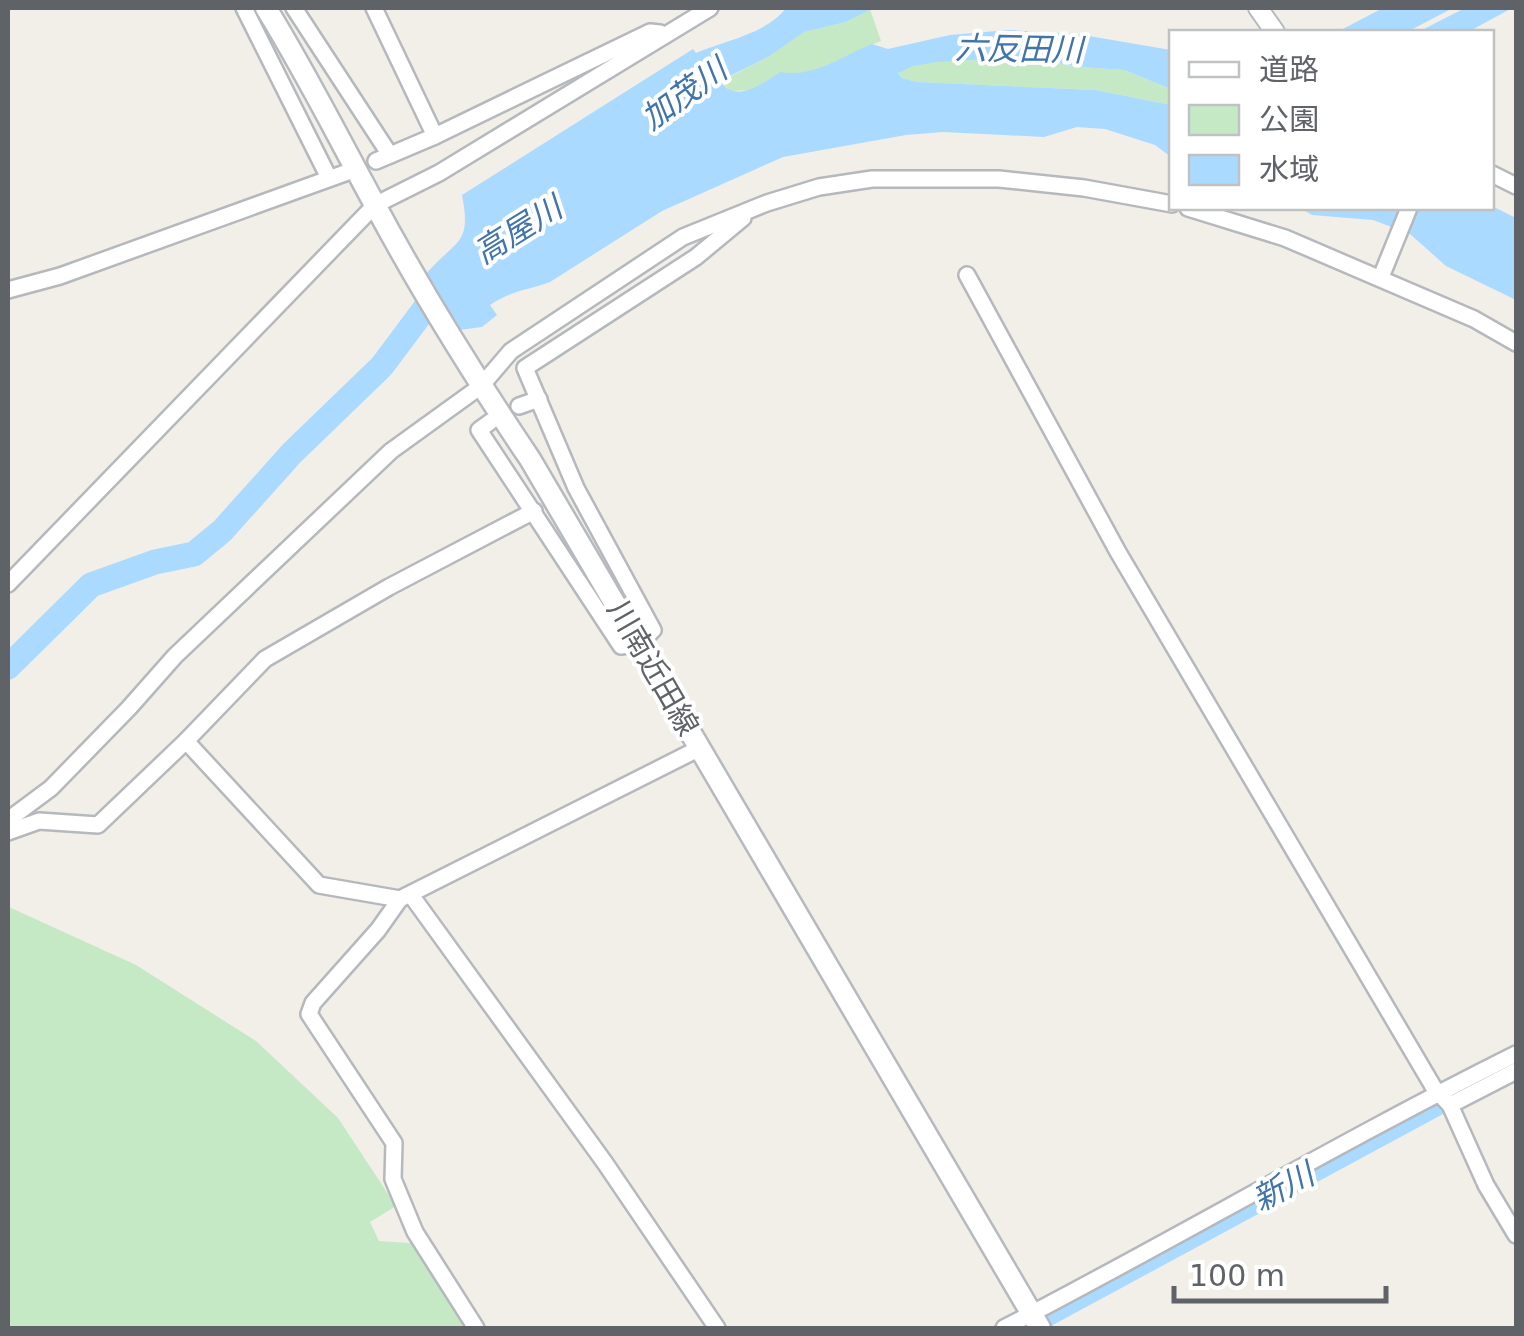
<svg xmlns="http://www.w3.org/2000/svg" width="1524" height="1336" viewBox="0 0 1524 1336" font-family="'DejaVu Sans','Noto Sans JP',sans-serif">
	<rect width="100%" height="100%" fill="#f1efe8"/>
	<g fill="#c5e8c5">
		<path d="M870,9L881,41C849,54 816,78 779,73L752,90L731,91L720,82L768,57L803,32L846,22Z"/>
		<path d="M1024,57L1080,67L1124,70L1171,89V105L1096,90L917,82L902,78L898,73C925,54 990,61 1024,57Z"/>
		<polygon points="9,907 136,965 256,1041 338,1118 396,1206 370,1222 379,1241 423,1244 474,1328 8,1328"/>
	</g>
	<g fill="#aadaff">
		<path d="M786,8H873L846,22L804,32L768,57L720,81C736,104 762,84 780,72C814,78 842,56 872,44L888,49L950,35L1009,30L1077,34L1171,50V89L1124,70L1080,67L1024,57L937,62L913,66L898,73L902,78L917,82L1096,90L1171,105V157L1155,145L1105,129L1077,127L1044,137L943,132L906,135L783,157L662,211L550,282C528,290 510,291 490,305L497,315L482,327L459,330L426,274C456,239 472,246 462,195L693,49L696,53C726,40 766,34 786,8Z"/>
		<polygon points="1383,8 1453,8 1407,32 1337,32"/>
		<polygon points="1465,8 1512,8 1468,32 1418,32"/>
		<polygon points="1492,206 1516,218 1516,300 1446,266 1410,234 1373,220 1312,215 1300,208"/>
	</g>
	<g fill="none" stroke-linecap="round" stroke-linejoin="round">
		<g stroke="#aadaff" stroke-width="25">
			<polyline points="8,667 91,585 155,562 194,554 222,531 292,453 382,366 444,283"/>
			<polyline points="1021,1328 1439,1102"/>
		</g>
		<defs>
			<g id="minor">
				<polyline points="244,8 328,176"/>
				<polyline points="294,8 390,155"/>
				<polyline points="374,8 435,136"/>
				<polyline points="376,161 435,136 650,32 660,33"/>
				<polyline points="1492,174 1516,186"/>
				<polyline points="1188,208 1285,238 1474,319 1516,343"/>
				<polyline points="967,275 1118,552 1434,1088 1450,1105 1486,1185 1516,1235"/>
				<polyline points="1381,277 1409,208"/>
				<polyline points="8,290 60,276 345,173"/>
				<polyline points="519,406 539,399"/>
				<polyline points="490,422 479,430 621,646 639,644 653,630 576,488 525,368 696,257 743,218"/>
				<polyline points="8,584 375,205 439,173 710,8"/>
				<polyline points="186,741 319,885 400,899 700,748"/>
				<polyline points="8,820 51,788 129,708 175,656 391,451 481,386 511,351 683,237 767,203 819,187 872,179 999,179 1084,188 1172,204"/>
				<polyline points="8,832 39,821 98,825 186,741 265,659 389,587 534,511"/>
				<polyline points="411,895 605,1163 717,1328"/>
				<polyline points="400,899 378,930 313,1003 309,1014 394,1143 393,1179 415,1232 476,1328"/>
				<polyline points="1450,1105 1516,1071"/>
				<path d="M1004,1328C1176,1239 1343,1140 1516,1054"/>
			</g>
			<polyline id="tertiary" points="1258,8 1275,32"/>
			<path id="secondary" d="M266,8C305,71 338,137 374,203C421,291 474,376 530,459L1040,1328"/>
		</defs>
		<use href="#minor" stroke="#b5b8bc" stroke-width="20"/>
		<use href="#tertiary" stroke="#b5b8bc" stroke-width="22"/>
		<use href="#secondary" stroke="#b6babf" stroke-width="25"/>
		<use href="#minor" stroke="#fff" stroke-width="15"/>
		<use href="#tertiary" stroke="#fff" stroke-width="18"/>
		<use href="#secondary" stroke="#fff" stroke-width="20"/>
	</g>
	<g text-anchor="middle" stroke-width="8" stroke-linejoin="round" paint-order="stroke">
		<g font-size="30" fill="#5f6368" stroke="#fff">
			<text transform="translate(653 668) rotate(60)" y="10">川南近田線</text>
		</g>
		<g font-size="32" font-style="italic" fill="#4174aa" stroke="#fff">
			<text transform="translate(1019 49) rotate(1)" y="11">六反田川</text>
			<text transform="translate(684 94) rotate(-36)" y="11">加茂川</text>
			<text transform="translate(518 230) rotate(-32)" y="11">高屋川</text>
			<text transform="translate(1283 1187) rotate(-28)" y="11">新川</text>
		</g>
	</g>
	<rect width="1524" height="1336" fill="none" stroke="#5f6368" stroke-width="20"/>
	<rect x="1169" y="30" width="325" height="180" fill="#ffffff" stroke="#bfc1c3" stroke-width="2.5"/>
	<rect x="1189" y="62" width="50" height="15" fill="#ffffff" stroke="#bfc1c3" stroke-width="2.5"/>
	<text x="1259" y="80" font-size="30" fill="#5f6368">道路</text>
	<rect x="1189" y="105" width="50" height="30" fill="#c5e8c5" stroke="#bfc1c3" stroke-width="2.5"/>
	<text x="1259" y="130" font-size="30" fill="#5f6368">公園</text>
	<rect x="1189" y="155" width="50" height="30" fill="#aadaff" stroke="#bfc1c3" stroke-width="2.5"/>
	<text x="1259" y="180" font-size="30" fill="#5f6368">水域</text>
	<path d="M1174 1286v15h212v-15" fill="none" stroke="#5f6368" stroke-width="5"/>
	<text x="1189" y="1286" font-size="30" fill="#5f6368" stroke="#ffffff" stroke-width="8" paint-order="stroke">100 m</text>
</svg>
